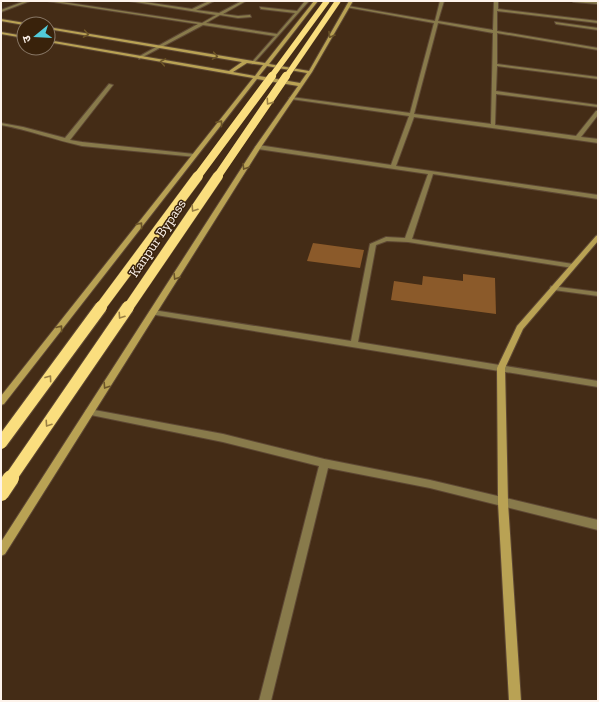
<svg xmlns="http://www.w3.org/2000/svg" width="599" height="702" viewBox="0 0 599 702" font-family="'Zilla Slab','Noto Sans Devanagari',serif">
	<rect width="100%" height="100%" fill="#442c16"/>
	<g fill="#8b5a2a">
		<polygon points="313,243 364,250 360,268 307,261"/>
		<polygon points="463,274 495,278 496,314 391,300 394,281 422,285 423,276 463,281"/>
	</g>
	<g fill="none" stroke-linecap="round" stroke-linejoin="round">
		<defs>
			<path id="lane" d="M109,84L113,85L70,140L82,142L194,154L196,155V157L82,146C55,140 29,130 1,125V123L23,127L65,138Z"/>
			<g id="street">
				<polygon points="25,1 30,1 1,12 1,10"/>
				<polygon points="47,1 56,1 202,23 216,15 129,1 138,1 192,9 209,1 214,1 196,10 219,13 242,1 246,1 223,14 238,16 250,15 251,17 238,18 220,15 206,23 277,34 295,13 261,9 260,7 297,11 305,1 309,1 253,64 252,64 252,62 275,36 203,25 139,59 138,57 198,24"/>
				<path d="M440,1H444L438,21L493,30L494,1H498V9L598,21V23L497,11V31L598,48V50L497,33V64L598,77V79L497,66L496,91L598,105V107L496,94L495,125L576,136L596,111H598V115L581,137L598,139V143L414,117L396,166L598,195V199L433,174L412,239L573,264L576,266L573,268L408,242L387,241L376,245L358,342L598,381V387L150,314L149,312L153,310L351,341L370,244L386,237L405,238L428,174L258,149L255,147L258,145L391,165L409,116L291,99L289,98L291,97L410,113L434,23L346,7L348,6L435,21ZM438,23L493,33L491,124L414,114Z"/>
				<polygon points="572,1 598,2 598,4 574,2"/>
				<polygon points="555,22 598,28 598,30 556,24"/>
				<polygon points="551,286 598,292 598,296 554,290 550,288"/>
				<polygon points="89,409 223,434 324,459 430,480 598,520 598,530 430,488 328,468 271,701 259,701 319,466 223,442 86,414 85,412 86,410"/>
			</g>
			<g id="secondary">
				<path d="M314,1H318L269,64L309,71L349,1H353L312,72L261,147L5,554L1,556V542L255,147L298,86L257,79L4,404L1,405V396L253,78L48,42V40L229,71L242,62L48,29V27L265,63ZM247,63L263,65L255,76L233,72ZM267,66L307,73L300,83L259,76Z"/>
				<polygon points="1,19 25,23 27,24 24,25 1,21"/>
				<polygon points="1,32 24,36 24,38 1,34"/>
				<polygon points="598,235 598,241 523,329 505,368 508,503 521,701 509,701 498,503 497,368 517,326 596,236"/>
			</g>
		</defs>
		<use href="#lane" stroke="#5e4834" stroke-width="2"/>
		<use href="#street" stroke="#5e4834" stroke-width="2"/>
		<use href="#secondary" stroke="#5e4834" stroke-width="2"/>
		<use href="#lane" fill="#887a4b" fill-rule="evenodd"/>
		<use href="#street" fill="#887a4b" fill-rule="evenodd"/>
		<use href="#secondary" fill="#b9a254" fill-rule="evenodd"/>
		<defs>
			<g id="highway-bridge-far4">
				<polyline points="271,77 327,1"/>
				<polyline points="286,77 338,1"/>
			</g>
			<g id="highway-bridge-far3">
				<polyline points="197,177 272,76"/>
				<polyline points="217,177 286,76"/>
			</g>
			<g id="highway-bridge-far2">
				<polyline points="100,308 198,176"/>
				<polyline points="128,308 218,176"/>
			</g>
			<g id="highway-bridge-far1">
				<polyline points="1,443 101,307"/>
				<polyline points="10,479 128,307"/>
			</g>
			<polyline id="highway-bridge" points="1,493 11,478"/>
		</defs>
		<use href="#highway-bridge-far4" stroke="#5e4834" stroke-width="6" stroke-linecap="butt"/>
		<use href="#highway-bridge-far3" stroke="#5e4834" stroke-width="8" stroke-linecap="butt"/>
		<use href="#highway-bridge-far2" stroke="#5e4834" stroke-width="11" stroke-linecap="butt"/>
		<use href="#highway-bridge-far1" stroke="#5e4834" stroke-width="14" stroke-linecap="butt"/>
		<use href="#highway-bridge" stroke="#5e4834" stroke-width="18" stroke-linecap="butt"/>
		<use href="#highway-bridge-far4" stroke="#fade7e" stroke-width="5.5"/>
		<use href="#highway-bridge-far3" stroke="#fade7e" stroke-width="8"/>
		<use href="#highway-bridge-far2" stroke="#fade7e" stroke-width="10"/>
		<use href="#highway-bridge-far1" stroke="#fade7e" stroke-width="12"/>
		<use href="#highway-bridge" stroke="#fade7e" stroke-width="16"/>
	</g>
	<defs><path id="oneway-chevron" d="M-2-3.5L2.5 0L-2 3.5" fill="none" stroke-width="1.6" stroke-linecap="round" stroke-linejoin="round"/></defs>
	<g stroke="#6c5528">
		<use href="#oneway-chevron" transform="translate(86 34) rotate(10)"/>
		<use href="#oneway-chevron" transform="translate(331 35) rotate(120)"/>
		<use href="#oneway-chevron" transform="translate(215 56) rotate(10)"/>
		<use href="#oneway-chevron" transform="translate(163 62) rotate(-170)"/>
		<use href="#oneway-chevron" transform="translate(220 123) rotate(-51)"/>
		<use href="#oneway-chevron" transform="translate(245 167) rotate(122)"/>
		<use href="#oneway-chevron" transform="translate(140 225) rotate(-52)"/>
		<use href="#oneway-chevron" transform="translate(176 277) rotate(122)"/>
		<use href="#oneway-chevron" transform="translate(60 328) rotate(-52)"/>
		<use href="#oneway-chevron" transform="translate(106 386) rotate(123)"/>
	</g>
	<g stroke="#9a8044">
		<use href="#oneway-chevron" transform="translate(269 102) rotate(125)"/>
		<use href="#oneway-chevron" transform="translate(194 209) rotate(124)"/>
		<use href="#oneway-chevron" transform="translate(121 316) rotate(124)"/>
		<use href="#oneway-chevron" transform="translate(49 378) rotate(-54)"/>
		<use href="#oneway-chevron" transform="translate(48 424) rotate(124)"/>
	</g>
	<g text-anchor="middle" stroke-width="3" stroke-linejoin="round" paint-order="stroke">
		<g font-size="14" fill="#fdf3eb" stroke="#39220b">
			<text transform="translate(157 238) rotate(-56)" y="5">Kanpur Bypass</text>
		</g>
	</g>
	<rect width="599" height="702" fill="none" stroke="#fdf3eb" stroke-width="4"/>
	<g transform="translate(36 36) rotate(252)"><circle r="19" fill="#39220b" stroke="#877665"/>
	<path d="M0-3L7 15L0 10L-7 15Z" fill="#52cbda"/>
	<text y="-6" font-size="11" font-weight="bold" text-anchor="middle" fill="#fdf3eb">उ</text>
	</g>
</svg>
